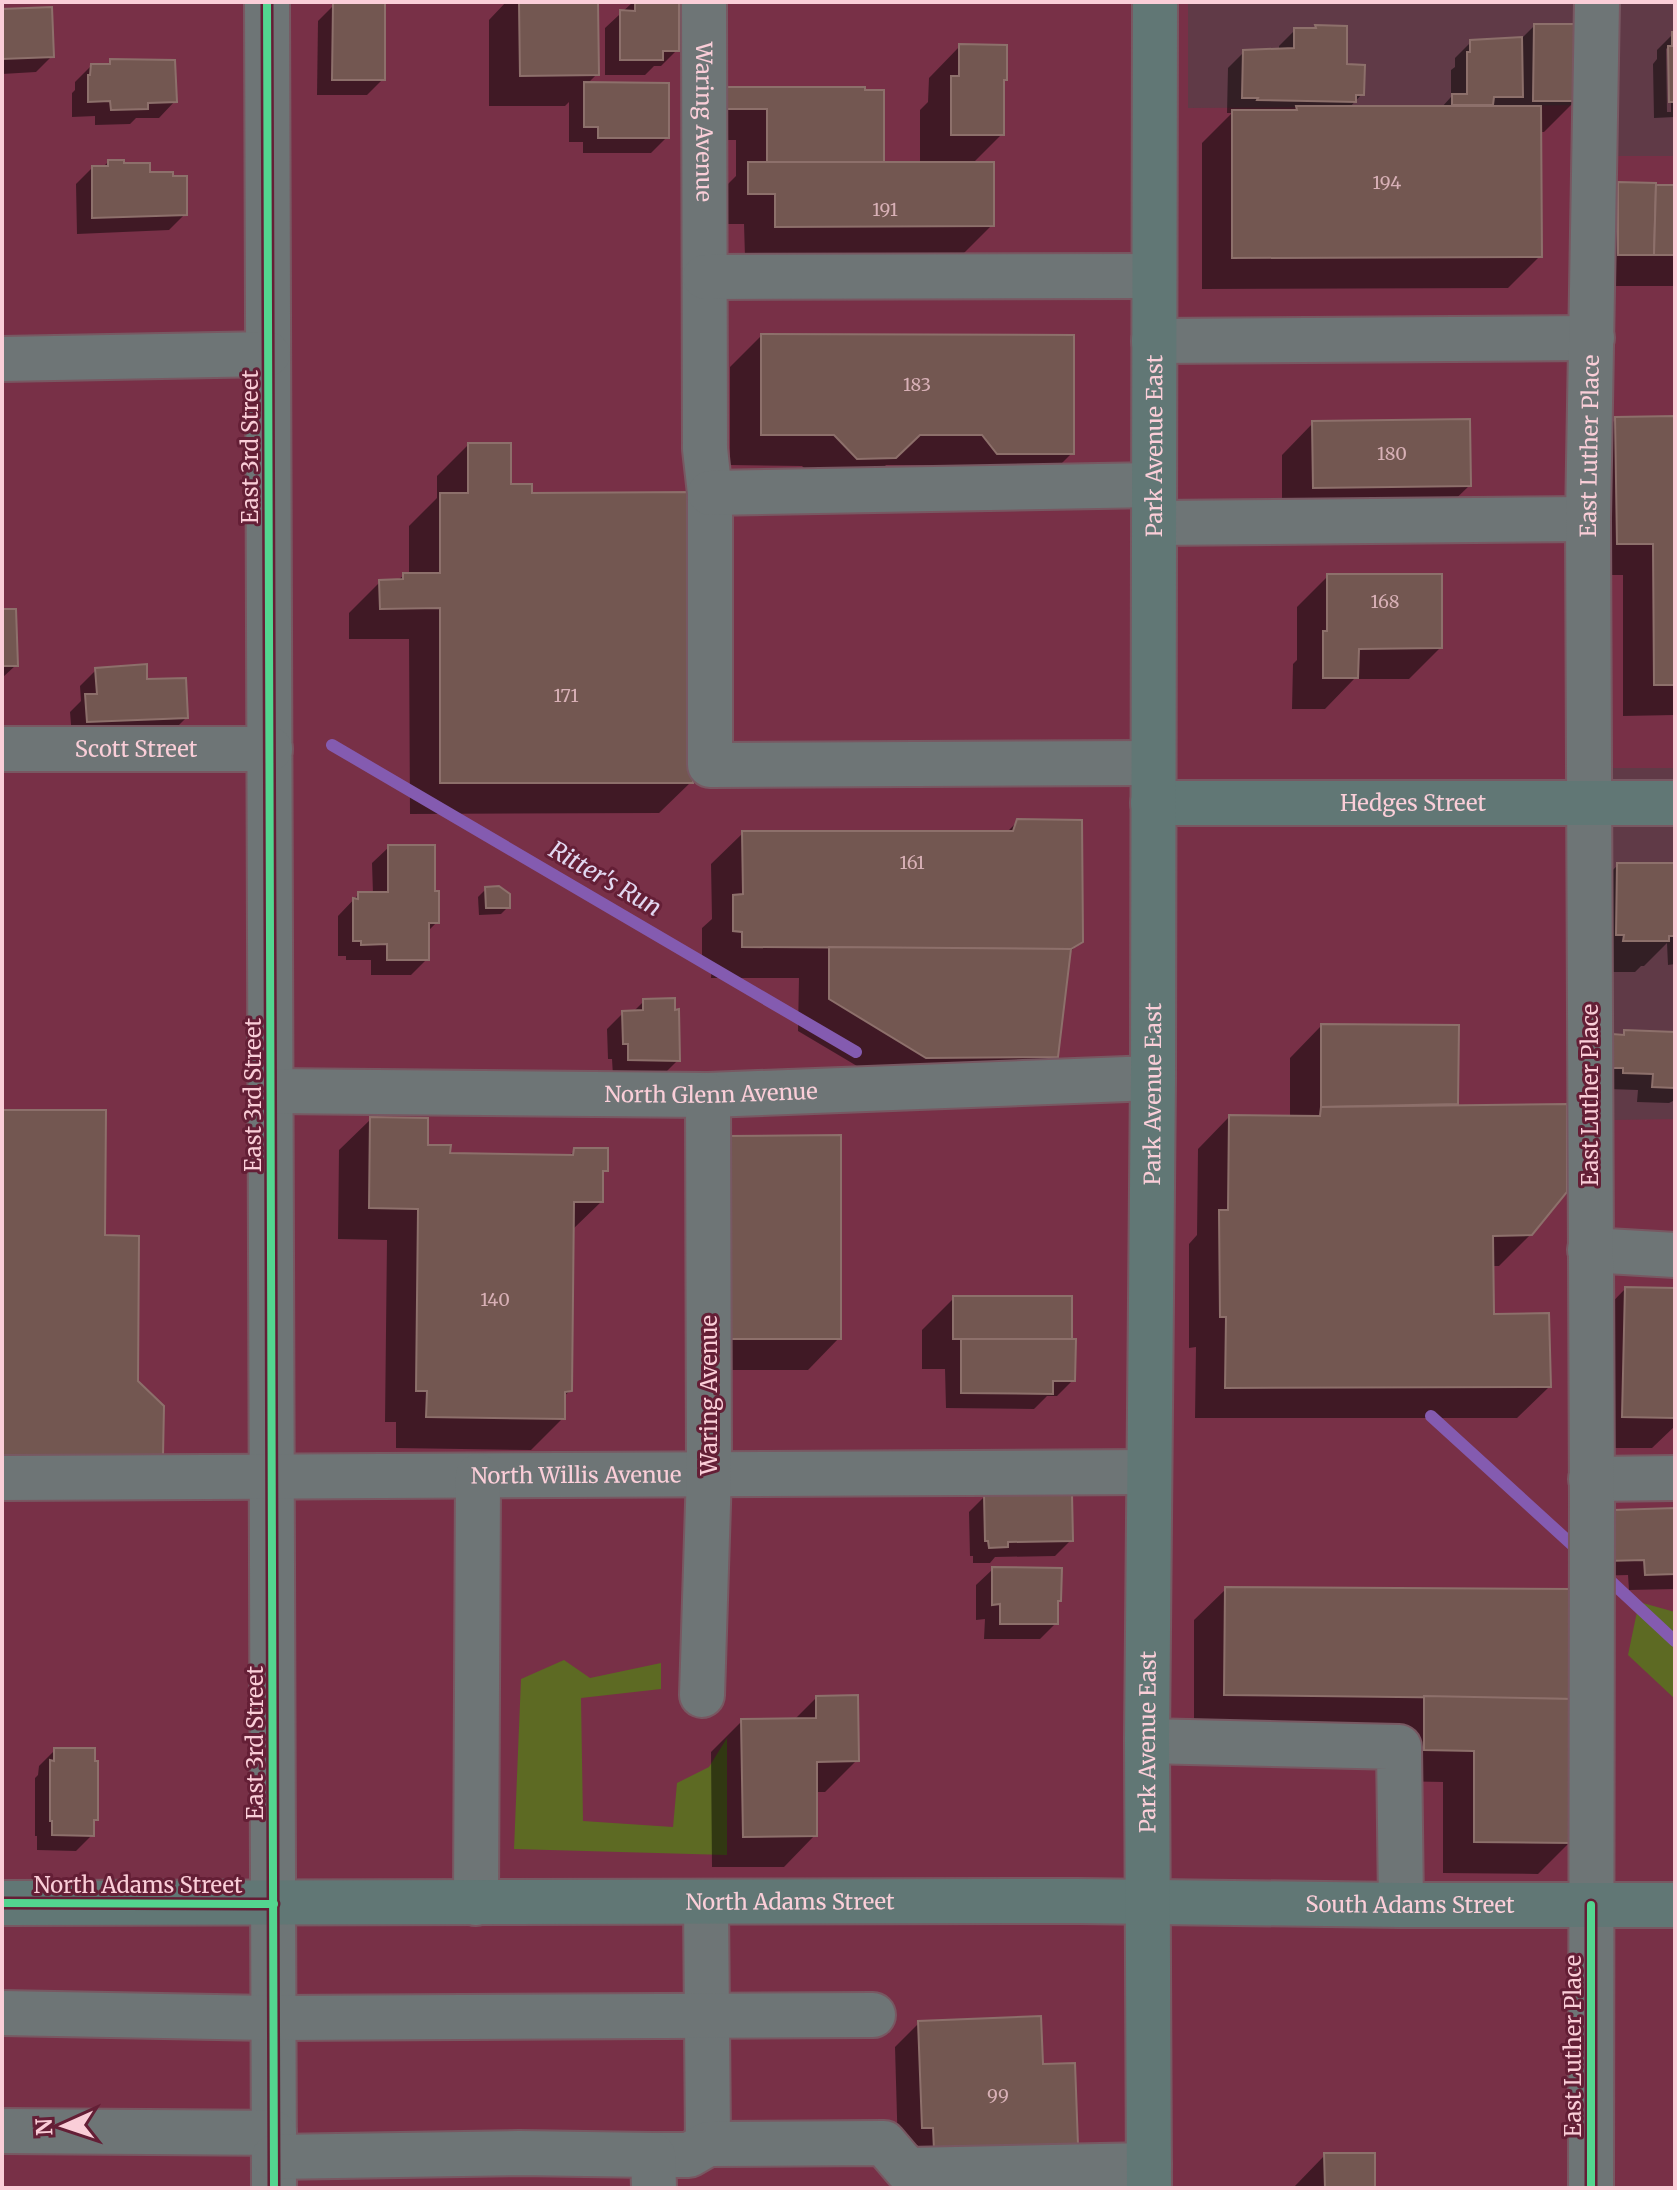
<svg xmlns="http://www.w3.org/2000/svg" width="1677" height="2190" viewBox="0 0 1677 2190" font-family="Merriweather,serif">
	<rect width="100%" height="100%" fill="#603a47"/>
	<polygon fill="#783047" points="2,2 1188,2 1188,108 1601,105 1599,156 1675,156 1675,768 1609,768 1612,1120 1675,1119 1675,2188 2,2188"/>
	<g fill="#5d6a23">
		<polygon points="1639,1602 1675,1612 1675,1699 1628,1655"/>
		<polygon points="564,1660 590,1678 661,1663 661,1689 581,1698 583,1821 673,1827 677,1783 709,1767 727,1738 727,1855 514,1849 521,1679"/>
	</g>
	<g fill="#0007" fill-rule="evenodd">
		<polygon points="506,2 596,2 597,74 587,84 667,137 651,153 583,153 583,142 569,142 569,102 565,106 489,106 489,20"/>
		<polygon points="633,2 677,2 677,50 661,66 654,66 645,75 605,75 605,28"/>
		<polygon points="334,5 383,79 367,95 317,95 318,21"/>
		<polygon points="2,11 52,56 36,72 2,74"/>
		<polygon points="1534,26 1576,100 1544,132 1539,132 1540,256 1508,288 1202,289 1202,143 1232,113 1227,113 1228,68 1244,52 1279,50 1279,46 1295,30 1345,66 1362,94 1349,108 1441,108 1451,97 1451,70 1455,67 1455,58 1471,42 1521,39"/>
		<path d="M1673,34H1675V117L1654,118L1653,64L1657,59V50ZM1670,45L1671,112H1667L1666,49Z"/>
		<polygon points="960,46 1002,82 1002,134 971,165 992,225 961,256 745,257 744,224 718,224 717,195 736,176 736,140 696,140 727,89 882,165 920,165 920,110 928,102 929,78"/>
		<polygon points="111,61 175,101 159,118 136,118 130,124 95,125 95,116 72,117 72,93 75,90 75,82 91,66 105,66"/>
		<polygon points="108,162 148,174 185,214 169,230 77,234 76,184 92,168 102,168"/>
		<polygon points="1619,184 1675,187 1675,286 1588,286 1587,216"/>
		<polygon points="761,336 1072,453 1040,485 965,485 950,465 886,465 862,489 826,490 802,466 730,465 730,367"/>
		<polygon points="1616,419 1675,419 1675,715 1623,716 1623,575 1586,575 1584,451"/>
		<polygon points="1313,423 1469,486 1437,517 1282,518 1282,455"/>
		<polygon points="468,445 509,486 530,495 691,782 659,813 410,814 409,639 349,639 349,613 380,582 397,581 404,575 409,575 409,526 437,498 437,476"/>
		<polygon points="1328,576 1440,648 1409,679 1354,679 1325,709 1292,709 1293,664 1297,660 1297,607"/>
		<polygon points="2,611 16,665 2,678"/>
		<polygon points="96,670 146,681 186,718 170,734 72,737 70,712 81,701 80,686"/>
		<polygon points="1018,821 1081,941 1068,954 1056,1056 1024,1087 894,1088 798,1031 799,978 711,978 712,962 702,962 702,928 712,919 711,864 743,833 1006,833"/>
		<polygon points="389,847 433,893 437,922 427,932 427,959 411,975 371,975 371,960 346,960 346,956 338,956 338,916 359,894 373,894 372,863"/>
		<polygon points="1618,865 1675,865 1675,964 1668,965 1667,943 1644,966 1641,966 1635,972 1593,972 1586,896"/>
		<polygon points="486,889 508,907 501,914 479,915 478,897"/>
		<polygon points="644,1001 678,1060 662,1076 613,1076 612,1059 608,1059 607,1029 623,1013 632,1013"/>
		<polygon points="1321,1026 1457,1027 1456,1106 1531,1234 1499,1266 1492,1266 1492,1316 1549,1387 1517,1418 1195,1418 1196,1347 1189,1348 1189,1244 1197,1235 1198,1149 1229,1117 1290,1118 1290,1058"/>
		<polygon points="1625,1032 1675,1034 1675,1100 1669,1103 1637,1102 1638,1090 1608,1089 1598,1052 1614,1036 1621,1036"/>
		<polygon points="371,1119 426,1147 448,1155 568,1157 575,1150 606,1170 601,1175 601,1202 572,1230 570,1391 563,1397 563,1418 531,1450 396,1448 396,1422 385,1422 387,1240 338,1239 339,1150"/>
		<polygon points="726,1138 839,1338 808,1370 696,1370"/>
		<polygon points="1625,1289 1675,1290 1675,1426 1652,1448 1591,1448 1594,1321"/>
		<polygon points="954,1298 1073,1380 1057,1396 1047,1396 1034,1409 946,1408 945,1369 922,1369 922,1330"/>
		<polygon points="985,1496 1071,1540 1055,1556 995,1557 990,1563 973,1563 973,1556 970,1556 969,1512"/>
		<polygon points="1675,1509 1675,1589 1629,1590 1628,1575 1590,1576"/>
		<polygon points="993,1569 1059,1601 1056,1603 1056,1623 1040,1639 984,1639 985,1619 976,1620 976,1585"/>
		<polygon points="1226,1589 1571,1591 1570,1842 1538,1874 1443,1873 1443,1782 1393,1781 1393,1726 1194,1726 1194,1620"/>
		<polygon points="816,1698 857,1760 825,1792 815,1792 815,1835 784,1867 712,1867 711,1752 742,1721 794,1720"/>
		<polygon points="55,1750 96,1819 92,1823 92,1835 76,1851 37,1850 37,1836 35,1836 35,1778 38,1775 39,1766"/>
		<polygon points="919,2023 1041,2066 1076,2145 898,2152 895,2047"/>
		<polygon points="1325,2155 1373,2188 1293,2188"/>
	</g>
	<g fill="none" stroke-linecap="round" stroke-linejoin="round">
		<g stroke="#845bb0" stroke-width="12">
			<polyline points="332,745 856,1052"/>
			<polyline points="1431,1416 1579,1551"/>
			<polyline points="1604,1575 1675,1641"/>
		</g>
	</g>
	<g fill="#735751" stroke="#8d706b" stroke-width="2">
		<polygon points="519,2 598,2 599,75 520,76"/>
		<polygon points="635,2 679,2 679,51 663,51 663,60 620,60 620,10 635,11"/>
		<polygon points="333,3 385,3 385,80 332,80"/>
		<polygon points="52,7 54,57 2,59 2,9"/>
		<polygon points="1534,24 1578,24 1578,101 1533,101"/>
		<polygon points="1315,25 1347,26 1347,64 1365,65 1364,95 1356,95 1356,102 1257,100 1258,98 1242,98 1243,50 1294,48 1294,28 1316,28"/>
		<polygon points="1672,32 1675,32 1675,102 1669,102 1668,46 1672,46"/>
		<polygon points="1522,37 1523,97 1494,97 1493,105 1452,105 1452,94 1467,94 1467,52 1470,52 1470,40"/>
		<polygon points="959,44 1007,45 1007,80 1004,80 1004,135 951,135 951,76 959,76"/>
		<polygon points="110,59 175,60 177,102 148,103 148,109 111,110 110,101 88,102 88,75 90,75 91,64 110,64"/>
		<polygon points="584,82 669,83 669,138 598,138 598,127 584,127"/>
		<polygon points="726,87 865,87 865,90 884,90 884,163 767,162 767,109 727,109"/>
		<polygon points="1296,106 1541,106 1542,257 1232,258 1232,110 1297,110"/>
		<polygon points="108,160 124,160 124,163 150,163 150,172 173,172 173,176 187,176 187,215 92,218 92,166 108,166"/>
		<polygon points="748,162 994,162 994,226 775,227 775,194 748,194"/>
		<polygon points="1618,182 1656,183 1654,255 1618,255"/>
		<polygon points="1656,185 1675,185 1675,255 1654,255"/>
		<polygon points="761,334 1074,335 1074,454 997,454 982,435 920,435 896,458 857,459 834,435 761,435"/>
		<polygon points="1675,416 1675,685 1654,685 1653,544 1617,544 1615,417"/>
		<polygon points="1470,419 1471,486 1313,488 1312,421"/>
		<polygon points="468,443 511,443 511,484 532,484 532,493 693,492 693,783 440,783 440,608 380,609 379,580 403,579 403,573 440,573 440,493 468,493"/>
		<polygon points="1327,574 1442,574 1442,648 1359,649 1358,678 1323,678 1323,631 1327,631"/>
		<polygon points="2,609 16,609 18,666 2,666"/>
		<polygon points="147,664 147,679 186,678 188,718 87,722 85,694 97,694 95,668"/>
		<polygon points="1017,819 1082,820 1083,942 1071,949 742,947 742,932 733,931 733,895 743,894 742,831 1013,831"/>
		<polygon points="388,845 435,845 435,891 439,891 439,923 429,923 429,960 387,960 387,944 361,945 361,941 353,941 353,898 358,899 358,892 388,892"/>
		<polygon points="1617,863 1675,863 1675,936 1669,936 1669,941 1623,941 1624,935 1616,935"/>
		<polygon points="499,886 510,894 510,908 486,908 485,887"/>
		<polygon points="829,947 1071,949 1058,1057 926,1058 829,999"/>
		<polygon points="675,998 675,1010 679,1009 680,1061 628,1060 628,1044 623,1044 622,1011 643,1010 643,999"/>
		<polygon points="1321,1024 1459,1025 1458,1104 1321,1107"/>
		<polygon points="1624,1030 1675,1032 1675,1088 1652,1087 1653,1074 1623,1073 1623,1068 1612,1068 1613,1034 1624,1035"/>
		<polygon points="1567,1104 1567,1192 1532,1235 1493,1236 1494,1314 1549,1313 1551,1387 1225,1388 1226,1317 1220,1317 1219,1210 1228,1210 1229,1115 1320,1116 1321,1107"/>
		<polygon points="2,1110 106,1110 105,1235 139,1236 138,1381 164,1406 163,1456 2,1456"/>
		<polygon points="370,1117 428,1118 428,1145 451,1145 450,1153 573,1155 574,1148 608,1148 608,1171 603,1171 603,1202 574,1202 572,1391 565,1392 565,1419 426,1417 427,1391 416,1391 418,1209 369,1208"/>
		<polygon points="841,1135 841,1339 726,1339 726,1136"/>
		<polygon points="1625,1287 1675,1288 1675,1418 1622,1417"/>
		<rect x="953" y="1296" width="119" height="43"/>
		<polygon points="961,1339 1076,1339 1075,1381 1053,1381 1053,1394 961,1393"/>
		<polygon points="984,1494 1072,1494 1073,1541 1008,1542 1008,1547 989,1548 988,1541 985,1541"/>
		<polygon points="1675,1508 1675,1574 1645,1575 1644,1560 1606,1561 1613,1510"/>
		<polygon points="992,1567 1062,1568 1061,1601 1058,1601 1058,1624 1000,1624 1000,1604 992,1605"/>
		<polygon points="1225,1587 1573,1589 1573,1699 1224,1695"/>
		<polygon points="858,1695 859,1761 817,1762 817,1836 743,1837 741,1719 816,1718 816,1696"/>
		<polygon points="1424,1696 1573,1699 1572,1843 1474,1842 1474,1751 1424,1750"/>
		<polygon points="54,1748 95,1748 95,1761 98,1761 98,1820 94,1820 94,1836 52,1835 52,1821 50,1821 50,1760 54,1761"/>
		<polygon points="1041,2016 1043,2064 1075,2063 1078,2145 934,2150 933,2128 922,2128 918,2021"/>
		<polygon points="1324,2153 1375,2153 1375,2188 1325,2188"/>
	</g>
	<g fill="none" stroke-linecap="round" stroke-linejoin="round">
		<defs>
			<g id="minor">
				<polyline points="267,2 274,2188"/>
				<path id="s1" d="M704,2L705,449L710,493V765L1153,763"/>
				<polyline points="705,277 1154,276"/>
				<polyline points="1154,341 1592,338"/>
				<polyline points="2,359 268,354"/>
				<polyline points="710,493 1154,485"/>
				<polyline points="1154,523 1588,519"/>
				<path id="s2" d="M2,749H270"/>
				<path id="s3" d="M271,1091L708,1095L1153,1078"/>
				<polyline points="1590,1250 1675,1255"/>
				<path id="s4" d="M2,1478L1149,1472"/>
				<polyline points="1591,1479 1675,1478"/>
				<polyline points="702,1695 709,1473 708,1095"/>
				<polyline points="1147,1741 1399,1747 1401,1905"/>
				<polyline points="706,1902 708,2144"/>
				<polyline points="476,1903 478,1476"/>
				<polyline points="2,2013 274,2018 873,2015"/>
				<polyline points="2,2131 274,2133"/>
				<polyline points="653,2155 689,2155 708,2144 884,2143 907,2170 1149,2165"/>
				<polyline points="274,2157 519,2153 653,2155 654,2188"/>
				<path id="s5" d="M1591,2188L1592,1504L1588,519L1597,2"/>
			</g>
			<g id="major">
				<path id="s6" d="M1153,803H1675"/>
				<path id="s7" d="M2,1903L1079,1901L1401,1905H1675"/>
				<path id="s8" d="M1149,2188L1147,1741L1153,1078L1155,2"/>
			</g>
		</defs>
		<use href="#minor" stroke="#785862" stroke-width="48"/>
		<use href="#major" stroke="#785862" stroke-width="48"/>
		<use href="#minor" stroke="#6e7576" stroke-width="44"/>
		<use href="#major" stroke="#617775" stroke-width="44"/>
		<defs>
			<g id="cycleway">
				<polyline points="267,2 274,2188"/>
				<polyline points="2,1903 274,1904"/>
				<polyline points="1591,1905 1591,2188"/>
			</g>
		</defs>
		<use href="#cycleway" stroke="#641f36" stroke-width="13"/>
		<use href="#cycleway" stroke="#53d58f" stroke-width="8"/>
	</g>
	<g text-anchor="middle" stroke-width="6" stroke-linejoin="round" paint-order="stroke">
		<g font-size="18" fill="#d8b0b6">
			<text x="1387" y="189">194</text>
			<text x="885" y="216">191</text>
			<text x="917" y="391">183</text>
			<text x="1392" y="460">180</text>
			<text x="1385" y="608">168</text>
			<text x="566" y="702">171</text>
			<text x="912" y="869">161</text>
			<text x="495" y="1306">140</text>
			<text x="998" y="2102">99</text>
		</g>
		<g font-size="22" fill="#faced8" stroke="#641f36">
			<text dy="8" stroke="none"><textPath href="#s1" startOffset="120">Waring Avenue</textPath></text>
			<text transform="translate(250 447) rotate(-90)" y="8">East 3rd Street</text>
			<text dy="8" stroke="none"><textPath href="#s8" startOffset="1742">Park Avenue East</textPath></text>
			<text dy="8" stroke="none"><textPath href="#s5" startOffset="1742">East Luther Place</textPath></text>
			<text dy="8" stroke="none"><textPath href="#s2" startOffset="134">Scott Street</textPath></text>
			<text dy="8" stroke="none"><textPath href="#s6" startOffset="260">Hedges Street</textPath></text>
			<text dy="8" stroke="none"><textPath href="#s3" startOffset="440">North Glenn Avenue</textPath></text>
			<text transform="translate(253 1095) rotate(-90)" y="8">East 3rd Street</text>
			<text dy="8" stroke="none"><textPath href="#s8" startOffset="1094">Park Avenue East</textPath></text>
			<text transform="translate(1590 1095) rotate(-90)" y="8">East Luther Place</text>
			<text transform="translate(709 1395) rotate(-90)" y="8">Waring Avenue</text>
			<text dy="8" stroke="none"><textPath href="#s4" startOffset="574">North Willis Avenue</textPath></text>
			<text transform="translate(255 1743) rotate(-90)" y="8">East 3rd Street</text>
			<text dy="8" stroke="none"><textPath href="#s8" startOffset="446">Park Avenue East</textPath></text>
			<text x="138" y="1893">North Adams Street</text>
			<text dy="8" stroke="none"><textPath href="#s7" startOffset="788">North Adams Street</textPath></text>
			<text dy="8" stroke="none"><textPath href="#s7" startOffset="1408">South Adams Street</textPath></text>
			<text transform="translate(1573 2046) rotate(-90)" y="8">East Luther Place</text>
		</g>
		<g font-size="24" font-style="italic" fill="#e2d8f1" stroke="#641f36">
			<text transform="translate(605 879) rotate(30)" y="8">Ritter's Run</text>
		</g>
	</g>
	<rect width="1677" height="2190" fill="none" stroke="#faced8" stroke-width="8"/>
	<g transform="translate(64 2126) rotate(267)" stroke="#641f36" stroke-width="6" paint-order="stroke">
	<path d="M0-6L14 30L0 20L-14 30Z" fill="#faced8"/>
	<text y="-12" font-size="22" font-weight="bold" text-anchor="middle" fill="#faced8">N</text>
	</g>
</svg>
